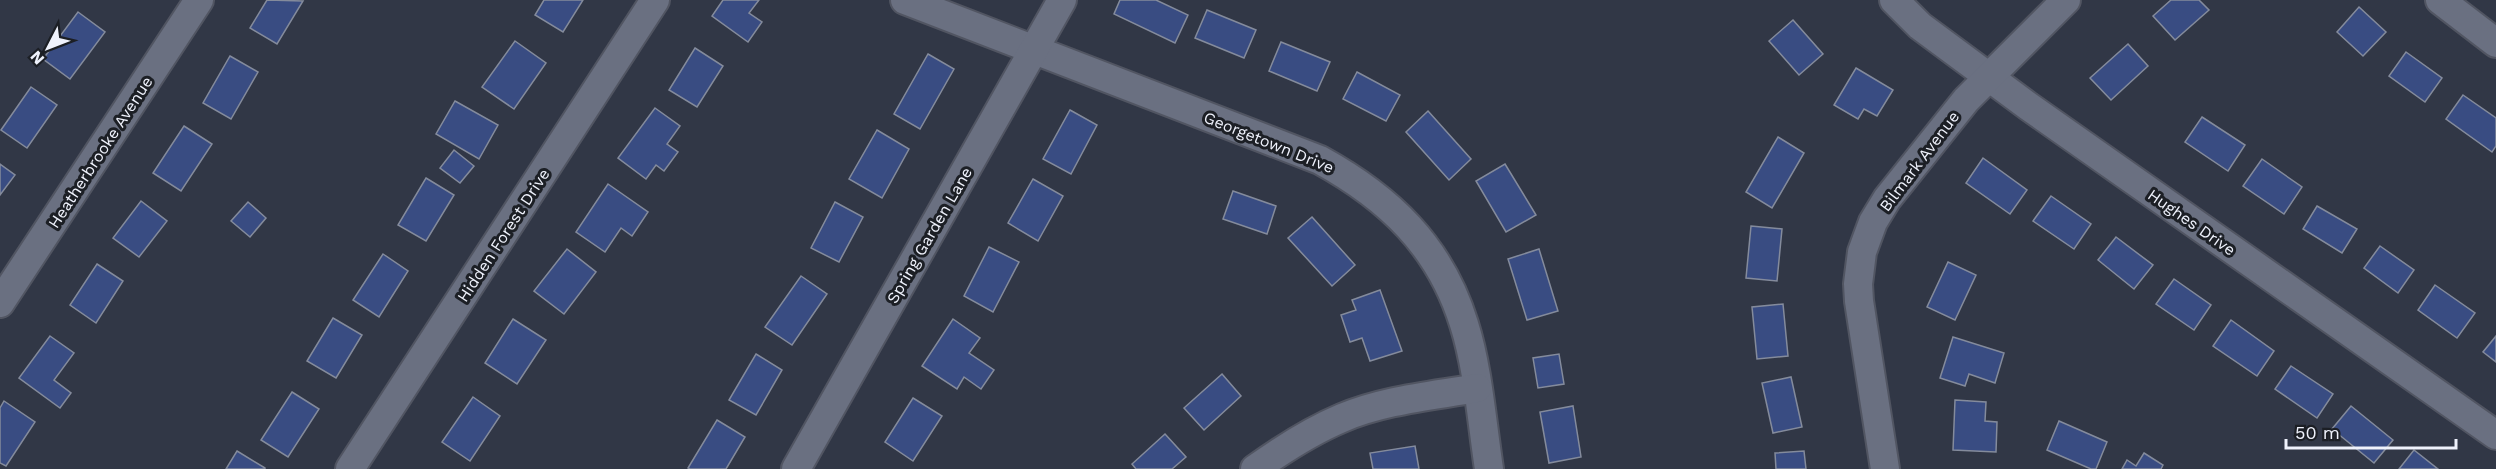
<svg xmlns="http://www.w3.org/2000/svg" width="2496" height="469" viewBox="0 0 2496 469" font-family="'Work Sans',sans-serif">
	<rect width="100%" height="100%" fill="#313746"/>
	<g fill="#394c82" stroke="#848b9c" stroke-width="1.5">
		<polygon points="267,0 303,1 277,44 250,28"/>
		<polygon points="544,0 583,0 563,32 535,15"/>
		<polygon points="723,0 759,0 749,13 762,22 748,42 712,16"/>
		<polygon points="1120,0 1156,0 1188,15 1175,43 1114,14"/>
		<polygon points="2171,0 2199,0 2209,10 2175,40 2153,16"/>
		<polygon points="2359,7 2386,32 2363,56 2337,32"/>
		<polygon points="1207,10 1256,30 1244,58 1195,38"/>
		<polygon points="78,12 105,32 70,79 43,59"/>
		<polygon points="1793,20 1823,54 1799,75 1769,41"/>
		<polygon points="515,41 546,63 514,109 482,87"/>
		<polygon points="1281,42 1330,62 1317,91 1269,71"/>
		<polygon points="2128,44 2148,66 2111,100 2090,78"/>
		<polygon points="695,48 723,66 697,107 669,90"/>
		<polygon points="2406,52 2442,78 2425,102 2389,76"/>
		<polygon points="928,54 954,69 920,129 894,114"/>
		<polygon points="230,56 258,72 231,119 203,103"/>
		<polygon points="1856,68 1893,90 1877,116 1864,109 1858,119 1834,105"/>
		<polygon points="1357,72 1400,95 1386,121 1343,99"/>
		<polygon points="31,87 57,105 27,148 1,130"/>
		<polygon points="2463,95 2496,118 2496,146 2492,152 2446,119"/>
		<polygon points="455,101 498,125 479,159 436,134"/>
		<polygon points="655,108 680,126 667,144 678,152 664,171 656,165 646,179 618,158"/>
		<polygon points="1070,110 1097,125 1071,174 1043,159"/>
		<polygon points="1428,111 1471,159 1449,180 1406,132"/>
		<polygon points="2202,117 2245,145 2228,171 2185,142"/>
		<polygon points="184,126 212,144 181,191 153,173"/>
		<polygon points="877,130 909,149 882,198 849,179"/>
		<polygon points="1778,137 1804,153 1772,208 1746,192"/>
		<polygon points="454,150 474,166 460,183 440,168"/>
		<polygon points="1983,158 2027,190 2010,214 1966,183"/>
		<polygon points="2262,159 2302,187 2284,214 2243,186"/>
		<polygon points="0,164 15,175 0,195"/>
		<polygon points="1505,164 1536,215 1506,232 1476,181"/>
		<polygon points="426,178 454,195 426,241 398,225"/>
		<polygon points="1033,179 1063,196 1038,241 1008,223"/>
		<polygon points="608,184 648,212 632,236 621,228 605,252 576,232"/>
		<polygon points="1233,191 1276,206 1267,234 1223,219"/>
		<polygon points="2051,196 2091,224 2074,249 2033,221"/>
		<polygon points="141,201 167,221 139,257 113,238"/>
		<polygon points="248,202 266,218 250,237 231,221"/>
		<polygon points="835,202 863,217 839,262 811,248"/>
		<polygon points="2317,206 2357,229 2342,253 2303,229"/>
		<polygon points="1312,217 1355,265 1332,286 1288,238"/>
		<polygon points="1751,226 1782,229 1777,281 1746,278"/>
		<polygon points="2116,237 2153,265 2134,289 2098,260"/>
		<polygon points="2380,246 2414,270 2398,293 2364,268"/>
		<polygon points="989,247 1019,262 993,312 964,296"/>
		<polygon points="567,249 596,272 564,314 534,291"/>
		<polygon points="1539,249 1558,311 1527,320 1508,259"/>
		<polygon points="383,254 408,271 379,317 353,300"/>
		<polygon points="1948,262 1976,275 1955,320 1927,307"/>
		<polygon points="97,264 123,281 96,323 70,305"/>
		<polygon points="801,276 827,294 792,345 765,327"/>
		<polygon points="2174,279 2211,305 2194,330 2156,304"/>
		<polygon points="2435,285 2475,313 2457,338 2418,310"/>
		<polygon points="1380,290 1402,351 1370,361 1362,338 1350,342 1341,315 1356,310 1352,300"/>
		<polygon points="1783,304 1788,356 1757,359 1752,307"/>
		<polygon points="333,318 362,335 336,378 307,361"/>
		<polygon points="513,319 546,340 517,384 485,363"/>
		<polygon points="953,319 980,338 969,353 994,370 981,389 964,377 957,389 922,366"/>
		<polygon points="2231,320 2274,351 2257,376 2213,346"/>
		<polygon points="50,336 74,353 54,380 71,393 60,408 19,378"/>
		<polygon points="2496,336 2496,362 2483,352"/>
		<polygon points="1953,337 2004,353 1995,383 1969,374 1965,386 1940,378"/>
		<polygon points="756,354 782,370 756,415 729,400"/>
		<polygon points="1559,354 1564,384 1538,388 1533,358"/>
		<polygon points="2291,366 2333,394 2317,418 2275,389"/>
		<polygon points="1222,374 1241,396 1204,430 1184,408"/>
		<polygon points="1791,377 1802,427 1773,433 1762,383"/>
		<polygon points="292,392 319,409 288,457 261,440"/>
		<polygon points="473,397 500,416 470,461 442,442"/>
		<polygon points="913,398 942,416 913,461 885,442"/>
		<polygon points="1955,400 1986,402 1985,421 1997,422 1996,452 1953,450"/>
		<polygon points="4,401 35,422 6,466 0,463 0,408"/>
		<polygon points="1573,406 1581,457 1549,463 1540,412"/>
		<polygon points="2351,406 2393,440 2374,463 2332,429"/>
		<polygon points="717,420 745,437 726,469 690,469 688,468"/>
		<polygon points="2059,421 2107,442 2096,469 2091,469 2047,450"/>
		<polygon points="1165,434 1186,457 1172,469 1136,469 1132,464"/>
		<polygon points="1415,446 1419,469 1373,469 1370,453"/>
		<polygon points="2414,450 2438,469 2399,469"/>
		<polygon points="237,451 265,468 265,469 226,469"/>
		<polygon points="1804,451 1806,469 1776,469 1775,453"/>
		<polygon points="2144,453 2163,465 2161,469 2122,469 2127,460 2136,466"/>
	</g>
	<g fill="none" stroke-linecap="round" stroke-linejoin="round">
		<defs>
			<g id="minor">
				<path d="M905,0L1320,160C1389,198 1440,246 1464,324C1478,368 1482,423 1489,469"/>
				<polyline points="1894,0 1920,26 2028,106 2496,435"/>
				<polyline points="2440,0 2496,43"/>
				<polyline points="0,303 199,0"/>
				<polyline points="350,469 655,0"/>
				<polyline points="796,469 1062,0"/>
				<path d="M1255,469C1283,449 1311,431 1342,418C1384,400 1432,396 1477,388"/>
				<polyline points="1885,469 1859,301 1858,284 1862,252 1873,222 1887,199 1966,100 2066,0"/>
			</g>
		</defs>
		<use href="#minor" stroke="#515562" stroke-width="32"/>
		<use href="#minor" stroke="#6a7081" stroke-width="28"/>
	</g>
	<g text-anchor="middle" stroke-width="6" stroke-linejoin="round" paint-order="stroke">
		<g font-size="16" fill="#eff2fc" stroke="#1c1f25">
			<text transform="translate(1269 142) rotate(22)" y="6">Georgetown Drive</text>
			<text transform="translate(100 152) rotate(-57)" y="6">Heatherbrooke Avenue</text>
			<text transform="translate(1919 161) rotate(-53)" y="6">Bilmark Avenue</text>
			<text transform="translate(2192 222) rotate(35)" y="6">Hughes Drive</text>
			<text transform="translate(503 235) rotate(-57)" y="6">Hidden Forest Drive</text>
			<text transform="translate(929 235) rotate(-60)" y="6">Spring Garden Lane</text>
		</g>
	</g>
	<g transform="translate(48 48) rotate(228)" stroke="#1c1f25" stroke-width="4.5" paint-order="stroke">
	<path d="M0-4.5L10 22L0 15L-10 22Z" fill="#eff2fc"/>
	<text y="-9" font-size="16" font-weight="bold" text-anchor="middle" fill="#eff2fc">N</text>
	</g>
	<path d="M2286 439v9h170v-9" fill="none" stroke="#eff2fc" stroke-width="3"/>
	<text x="2295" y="439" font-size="18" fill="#eff2fc" stroke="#1c1f25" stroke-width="4.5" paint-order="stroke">50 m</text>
</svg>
